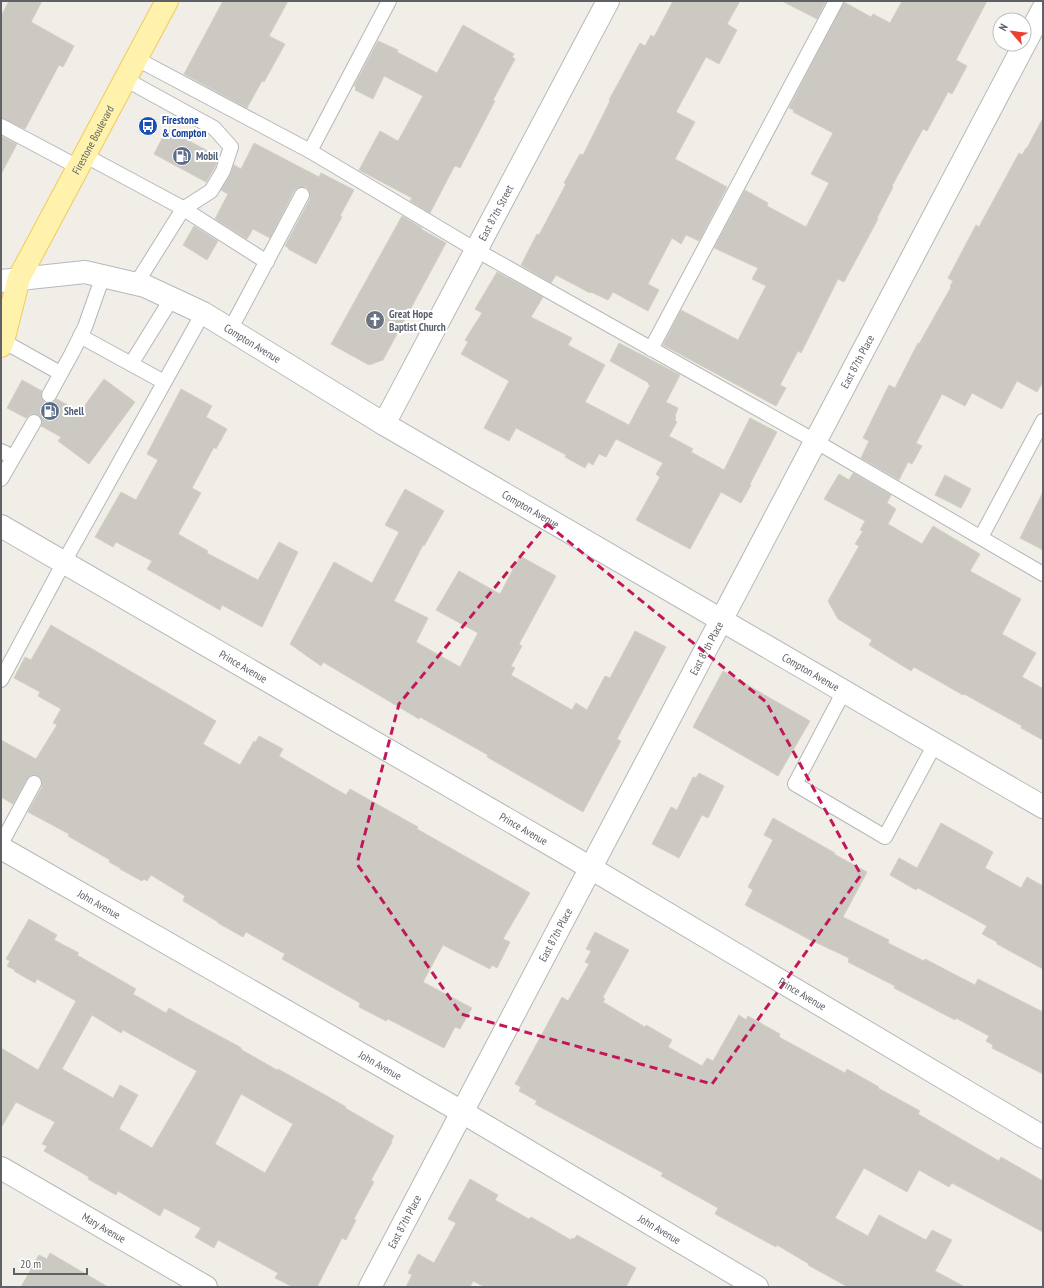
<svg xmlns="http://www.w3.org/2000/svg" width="1044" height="1288" viewBox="0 0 1044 1288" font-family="'PT Sans Narrow',sans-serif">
	<rect width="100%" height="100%" fill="#f0eee6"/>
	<g fill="#ccc9c3" stroke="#d5d0c4" fill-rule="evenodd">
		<polygon points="9,1 42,1 31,22 74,46 63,67 59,65 25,129 1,118 1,16"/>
		<polygon points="223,1 288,1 269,36 285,44 264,82 262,81 247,108 184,74"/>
		<polygon points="673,1 740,1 727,24 737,30 719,64 706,57 676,112 695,122 675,159 727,187 699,241 686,235 681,244 672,238 648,284 659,290 648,311 613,292 608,300 591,292 590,293 556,275 551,283 521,265 537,234 539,235 566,184 564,183 580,154 583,155 610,101 609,100 640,43 645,46 651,35 654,37"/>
		<polygon points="782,1 826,1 817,19"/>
		<polygon points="902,1 987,1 956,60 967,66 952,94 948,92 927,131 923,129 912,149 892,186 893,187 877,218 878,219 844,282 838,279 801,353 798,351 780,385 786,388 776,406 663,345 681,310 738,340 766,286 752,279 758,268 714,248 745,190 768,203 767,206 806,227 829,183 811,174 833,133 793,112 794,110 789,108 844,2 871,17 873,14 890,23"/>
		<polygon points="463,25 514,54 512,57 515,59 493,100 495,101 460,168 456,166 454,167 430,213 410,201 412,198 359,170 380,131 398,141 423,96 384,76 373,99 355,90 356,87 354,86 378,41 398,50 397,52 437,73"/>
		<polygon points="1043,118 1043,382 1037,392 1017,381 1002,409 972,393 965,406 942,394 916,443 922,446 912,464 908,462 899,480 861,458 869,441 863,438 889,385 895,388 918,343 919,344 951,287 950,286 953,281 948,278 976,225 979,227 1019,153 1022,155 1026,148 1027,148"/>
		<polygon points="167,129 219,157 215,167 206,182 154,154"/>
		<polygon points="1,136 17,144 1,174"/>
		<polygon points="254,143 319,177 321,173 354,190 340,216 342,217 316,264 288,249 289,248 285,246 310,199 309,191 306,187 298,188 294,191 270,238 253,229 247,239 215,219 228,194 221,190 230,175 234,165 241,169"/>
		<polygon points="402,216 422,228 421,229 446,243 383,360 369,365 331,344"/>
		<polygon points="194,226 218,241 207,260 183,245"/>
		<polygon points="497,272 543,297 531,317 572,338 568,345 605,365 585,402 629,425 650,385 648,384 649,383 610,361 619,343 680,375 666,402 678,408 675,416 676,417 675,420 677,422 669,436 693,449 691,452 724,470 750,418 777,432 750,484 751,485 741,503 721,492 690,549 636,520 660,477 656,474 663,463 616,439 606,457 599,454 593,465 588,462 585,468 565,457 566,455 516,428 509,441 484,428 509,381 461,354 468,342 465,340 482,313 475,309"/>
		<polygon points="104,379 135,402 89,464 58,441 61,437 41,426 42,422 39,415 34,414 30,414 26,418 7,408 22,380 42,391 41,395 42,399 45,403 53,402 57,399 80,412"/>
		<polygon points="181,389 212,406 206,417 227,429 216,449 214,447 192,488 201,493 178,534 208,551 207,553 258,580 279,542 298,552 262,627 222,605 220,610 147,569 152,561 116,542 113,547 95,537 121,492 136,500 158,460 147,454"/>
		<polygon points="853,473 891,495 887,503 896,509 888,524 922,544 933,526 980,554 970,571 1021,599 1002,634 1036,653 1022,677 1042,688 1043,686 1043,740 1021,728 1022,726 964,694 963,695 914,667 911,671 869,645 872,640 838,619 828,601 859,546 855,544 863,531 860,530 865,521 824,499 839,474 849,480"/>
		<polygon points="945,475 971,489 961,508 935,495"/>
		<polygon points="405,489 444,511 424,546 423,545 394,601 428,618 416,642 460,667 478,633 436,610 459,571 500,594 520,556 556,576 519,644 522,646 511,666 515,668 511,675 572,710 576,703 587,710 605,676 610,678 635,631 666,647 617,739 621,741 583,812 487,757 488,755 445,731 420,717 419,719 323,662 321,666 290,644 334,562 372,583 399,532 385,525"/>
		<polygon points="1043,492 1043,550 1020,538"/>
		<polygon points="51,625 216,721 203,744 240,765 254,741 255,743 259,736 283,749 279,756 346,795 350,789 418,827 417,829 530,893 503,939 510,942 497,968 492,965 490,969 443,945 423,982 472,1008 460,1029 455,1027 444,1048 388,1019 386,1021 359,1007 360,1003 282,959 285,954 246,932 243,937 218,923 218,922 183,901 185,896 151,875 147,881 144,879 142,881 120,869 120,868 109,862 110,860 68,836 69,834 28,812 42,787 41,779 38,776 33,775 27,779 13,804 1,797 1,740 36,759 57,725 53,723 61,709 38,696 40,692 14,678 25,657 31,660"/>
		<polygon points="723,671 810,721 778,776 693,727"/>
		<polygon points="699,773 724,786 708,818 702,815 679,858 652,844 671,807 677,810 693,777 696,778"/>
		<polygon points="773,818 835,853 834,854 867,872 843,917 889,940 888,943 924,961 925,959 975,985 978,979 1043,1012 1043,1074 992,1048 993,1045 986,1041 989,1036 956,1018 955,1020 894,988 895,986 848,962 849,958 815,942 814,942 745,905 753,890 748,887 773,840 764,835"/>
		<polygon points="941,823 993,852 985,868 1021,888 1027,877 1043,886 1043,969 997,944 997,942 982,934 987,926 918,888 916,890 890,875 899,858 917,868"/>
		<path d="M29,919L57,935L54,940L79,953L77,955L136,989L133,994L166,1013L169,1008L186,1018L240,1047L242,1050L277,1070L278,1069L327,1096L346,1107L345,1108L394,1136L391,1141L392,1142L371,1180L374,1182L354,1219L356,1220L346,1240L342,1238L317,1287H293L275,1278L278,1273L218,1240L214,1248L195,1237L201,1228L164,1208L160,1216L118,1191L116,1195L88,1179L89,1177L44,1151L47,1146L42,1144L55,1122L16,1102L1,1128V1048L38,1070L76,1001L37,979L35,983L14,971L15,970L7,966L10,961L6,959ZM92,1015L121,1033L123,1030L197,1071L152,1148L119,1129L138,1095L120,1085L113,1098L62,1069ZM241,1094L293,1124L265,1173L215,1144Z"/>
		<polygon points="595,932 629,950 603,997 605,999 603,1002 645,1027 646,1025 672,1040 668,1047 702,1066 707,1058 713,1061 739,1015 746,1020 748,1016 780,1034 779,1037 845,1073 847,1069 879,1087 878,1088 920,1111 918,1114 999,1161 1001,1157 1043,1181 1043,1232 952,1183 949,1187 919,1170 907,1192 864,1168 835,1218 868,1236 879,1215 926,1240 932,1230 952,1240 935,1271 965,1287 848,1287 808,1265 809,1264 777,1245 776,1247 715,1214 718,1208 661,1176 663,1173 535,1104 537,1101 519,1091 521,1087 515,1084 562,997 568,1001 589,964 585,962 591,951 586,949"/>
		<polygon points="470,1179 498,1195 495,1200 529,1219 531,1217 571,1240 572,1238 574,1239 577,1235 636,1268 626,1287 485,1287 473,1281 470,1287 406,1287 412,1275 408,1273 418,1254 434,1263 456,1223 448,1219"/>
		<polygon points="50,1253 67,1263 108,1287 21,1287 39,1255 47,1259"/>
	</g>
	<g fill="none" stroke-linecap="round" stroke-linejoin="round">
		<defs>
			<g id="service">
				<polyline points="135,58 310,151 476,250 815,441 1043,574"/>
				<polyline points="125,79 214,128 231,147 223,171 211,191 183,209 136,284"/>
				<polyline points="1,126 78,167"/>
				<polyline points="310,151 389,1"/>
				<polyline points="84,155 179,206 267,262"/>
				<polyline points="230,330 302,195"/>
				<polyline points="80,336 164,382"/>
				<polyline points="3,341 60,373"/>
				<polyline points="651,349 836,1"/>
				<polyline points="131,364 172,298"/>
				<polyline points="49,395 72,353 85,327 103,276"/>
				<polyline points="1,451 13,457"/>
				<polyline points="1,479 34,422"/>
				<polyline points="981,537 1043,421"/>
				<polyline points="1,680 64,562 203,313"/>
				<polyline points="844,691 795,784 885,837 935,744"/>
				<polyline points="1,844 34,783"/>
			</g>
			<g id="minor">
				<path id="s1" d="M384,424L608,1"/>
				<path id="s2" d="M1,526L567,854L1043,1137"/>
				<path id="s3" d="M1,848L462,1112L757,1287"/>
				<path id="s4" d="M1,1168L206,1287"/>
				<path id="s5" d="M370,1287L1043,9"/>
			</g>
			<g id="secondary">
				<path id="s6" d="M1,281L85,272L145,286L203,313L384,424L1043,807"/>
			</g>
			<g id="primary">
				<path id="s7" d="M1,346L3,341L19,278L167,1"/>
			</g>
		</defs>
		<use href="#service" stroke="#b4b7bb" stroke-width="16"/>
		<use href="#minor" stroke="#b4b7bb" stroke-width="24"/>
		<use href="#secondary" stroke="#b5b9be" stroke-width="24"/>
		<use href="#primary" stroke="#f3ca5c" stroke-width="24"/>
		<use href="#service" stroke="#fff" stroke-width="14"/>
		<use href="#minor" stroke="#fff" stroke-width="22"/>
		<use href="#secondary" stroke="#fff" stroke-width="22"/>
		<use href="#primary" stroke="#fff2ac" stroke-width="22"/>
	</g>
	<path fill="none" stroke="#c2185b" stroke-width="3" stroke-dasharray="8 5" stroke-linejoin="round" d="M547,524L766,702L861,875L712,1084L461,1014L357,864L399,704Z"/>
	<defs>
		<symbol id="bus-disc" viewBox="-11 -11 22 22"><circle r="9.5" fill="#1a4fb4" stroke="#fff"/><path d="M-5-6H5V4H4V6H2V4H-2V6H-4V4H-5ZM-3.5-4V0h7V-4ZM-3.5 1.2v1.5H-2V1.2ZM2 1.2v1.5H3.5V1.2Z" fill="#fff"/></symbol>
		<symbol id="fuel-disc" viewBox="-11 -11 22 22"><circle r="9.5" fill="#5c6f8a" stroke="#fff"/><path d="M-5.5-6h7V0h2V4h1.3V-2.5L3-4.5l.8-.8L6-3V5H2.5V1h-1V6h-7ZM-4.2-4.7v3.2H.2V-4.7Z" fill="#fff"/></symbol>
		<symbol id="church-disc" viewBox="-11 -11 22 22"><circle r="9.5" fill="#6b7280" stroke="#fff"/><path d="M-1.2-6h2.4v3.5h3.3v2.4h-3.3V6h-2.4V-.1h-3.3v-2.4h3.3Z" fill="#fff"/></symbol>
	</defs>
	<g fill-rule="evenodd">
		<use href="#bus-disc" x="137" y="115" width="22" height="22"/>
		<use href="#fuel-disc" x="171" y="145" width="22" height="22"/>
		<use href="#church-disc" x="364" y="309" width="22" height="22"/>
		<use href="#fuel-disc" x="39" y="400" width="22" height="22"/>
	</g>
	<g text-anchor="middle" stroke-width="4" stroke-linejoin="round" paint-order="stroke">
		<g font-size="11" font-weight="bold" fill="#164399" stroke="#fff" text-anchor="start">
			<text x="162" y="124">Firestone<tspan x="162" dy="13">&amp; Compton</tspan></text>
		</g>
		<g font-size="11" fill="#5e6267" stroke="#fff">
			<text dy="4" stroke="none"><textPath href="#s7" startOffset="227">Firestone Boulevard</textPath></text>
			<text dy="4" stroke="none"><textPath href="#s1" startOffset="239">East 87th Street</textPath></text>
			<text dy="4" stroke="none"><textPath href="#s6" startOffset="268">Compton Avenue</textPath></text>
			<text dy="4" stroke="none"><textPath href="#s5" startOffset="1046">East 87th Place</textPath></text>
			<text dy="4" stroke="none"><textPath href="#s6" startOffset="592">Compton Avenue</textPath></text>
			<text dy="4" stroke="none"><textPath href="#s5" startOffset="722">East 87th Place</textPath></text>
			<text dy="4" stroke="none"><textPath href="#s2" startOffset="280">Prince Avenue</textPath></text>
			<text dy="4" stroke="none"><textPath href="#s6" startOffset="916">Compton Avenue</textPath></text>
			<text dy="4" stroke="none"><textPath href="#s2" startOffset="604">Prince Avenue</textPath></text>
			<text dy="4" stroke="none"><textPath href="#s3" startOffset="113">John Avenue</textPath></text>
			<text dy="4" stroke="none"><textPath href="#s5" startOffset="398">East 87th Place</textPath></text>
			<text dy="4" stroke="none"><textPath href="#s2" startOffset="928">Prince Avenue</textPath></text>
			<text dy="4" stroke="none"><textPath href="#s3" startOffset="437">John Avenue</textPath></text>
			<text dy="4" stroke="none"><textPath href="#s5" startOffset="74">East 87th Place</textPath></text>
			<text dy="4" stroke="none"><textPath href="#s4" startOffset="119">Mary Avenue</textPath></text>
			<text dy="4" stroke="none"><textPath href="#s3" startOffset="761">John Avenue</textPath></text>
		</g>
		<g font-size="11" font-weight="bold" fill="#4e5e75" stroke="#fff" text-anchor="start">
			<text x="196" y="160">Mobil</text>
			<text x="64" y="415">Shell</text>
		</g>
		<g font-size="11" font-weight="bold" fill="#5b616d" stroke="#fff" text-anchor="start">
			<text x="389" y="318">Great Hope<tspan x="389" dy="13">Baptist Church</tspan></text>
		</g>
	</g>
	<rect width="1044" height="1288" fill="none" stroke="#5e6267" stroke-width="4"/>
	<g transform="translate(1012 32) rotate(298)"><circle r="19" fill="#ffffff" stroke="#bfc0c2"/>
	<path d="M0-3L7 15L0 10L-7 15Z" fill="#eb4031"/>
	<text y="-6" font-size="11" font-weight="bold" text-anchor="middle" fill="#5e6267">N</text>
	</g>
	<path d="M14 1268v6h73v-6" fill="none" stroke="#5e6267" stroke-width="2"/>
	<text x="20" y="1268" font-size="12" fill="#5e6267" stroke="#ffffff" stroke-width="3" paint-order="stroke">20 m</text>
</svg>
